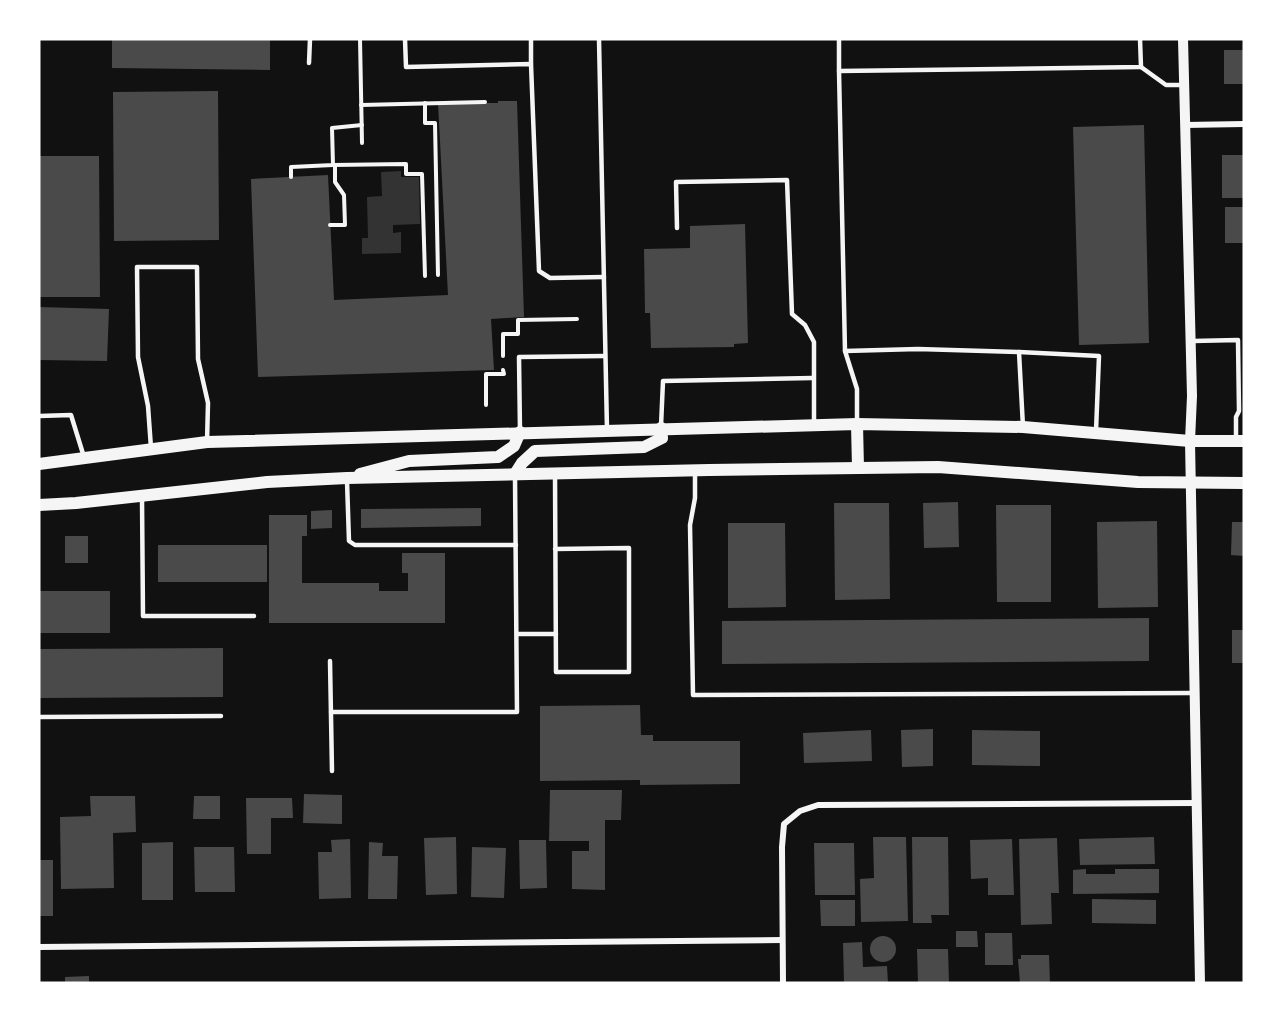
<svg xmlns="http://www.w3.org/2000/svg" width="1283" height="1022" viewBox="0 0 1283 1022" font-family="'Exo 2',sans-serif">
	<rect width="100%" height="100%" fill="#111"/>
	<polygon fill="#333" points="401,171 401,177 419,177 420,224 393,225 393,233 401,232 401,253 362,254 362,238 368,238 367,197 382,196 381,172"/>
	<g fill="#4a4a4a">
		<polygon points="112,39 270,39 270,70 112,68"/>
		<rect x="1224" y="50" width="20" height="34"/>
		<polygon points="218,91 219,240 114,241 113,92"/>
		<polygon points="498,101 517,101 524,317 491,319 494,370 258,377 251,179 328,175 334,300 448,295 438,103 498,103"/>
		<polygon points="1144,125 1149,343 1079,345 1073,127"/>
		<rect x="1222" y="155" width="22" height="43"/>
		<polygon points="39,156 99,156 100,297 39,297"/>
		<rect x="1225" y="207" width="19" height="36"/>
		<polygon points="745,224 748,343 734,344 734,347 651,348 650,313 645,313 644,249 690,248 690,226"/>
		<polygon points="39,307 109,309 107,361 39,360"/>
		<polygon points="958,502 959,547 924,548 923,503"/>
		<polygon points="834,503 889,503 890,599 835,600"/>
		<polygon points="996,505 1051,505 1051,602 997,602"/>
		<polygon points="481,508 481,526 361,528 361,509"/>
		<polygon points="332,510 332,528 311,529 311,511"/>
		<polygon points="269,515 307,515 307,536 302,536 302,583 379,583 379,591 408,591 408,573 402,573 402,553 445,553 445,623 269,623"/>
		<polygon points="1157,521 1158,607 1098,608 1097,522"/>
		<polygon points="1232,522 1244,522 1244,556 1231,555"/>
		<polygon points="728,523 785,523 786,607 728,608"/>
		<rect x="65" y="536" width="23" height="27"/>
		<rect x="158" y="545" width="109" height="37"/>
		<rect x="39" y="591" width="71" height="42"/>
		<polygon points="1149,618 1149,661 722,664 722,621"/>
		<rect x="1232" y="630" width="12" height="33"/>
		<polygon points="223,648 223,697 39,698 39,649"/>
		<polygon points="640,705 641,735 653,735 653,741 740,741 740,784 640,785 640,780 540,781 540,706"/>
		<polygon points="933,729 933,766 902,767 901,730"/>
		<polygon points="871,730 872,761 804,763 803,733"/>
		<polygon points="972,730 1040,731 1040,766 972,765"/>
		<polygon points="550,790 622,790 621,820 605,820 605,890 572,889 572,851 589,851 589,841 549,841"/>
		<polygon points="304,794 342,795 342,824 303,823"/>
		<polygon points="90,796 135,796 136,832 113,833 114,888 61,889 60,817 91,816"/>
		<polygon points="194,796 220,796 220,819 193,819"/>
		<polygon points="246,798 292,798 293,818 271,818 271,854 247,854"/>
		<polygon points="456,837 457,894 426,895 424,838"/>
		<polygon points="873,837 906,837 908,921 861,922 860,879 874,878"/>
		<polygon points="912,837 948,837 949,915 931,915 932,923 913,923"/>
		<polygon points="1154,837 1155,864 1080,865 1079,839"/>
		<polygon points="1057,838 1059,893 1051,893 1052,924 1021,925 1019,839"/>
		<polygon points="350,839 351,898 319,899 318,852 332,852 331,840"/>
		<polygon points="1012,839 1014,895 988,895 988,878 971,879 970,840"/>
		<polygon points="519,840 546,840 547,888 520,889"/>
		<polygon points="173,842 173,900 142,900 142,843"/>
		<polygon points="369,842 383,843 382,856 398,856 397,899 368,899"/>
		<polygon points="814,843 854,843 855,895 815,895"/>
		<polygon points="194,847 234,847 235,892 195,892"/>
		<polygon points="472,847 506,848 504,898 471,897"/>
		<rect x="39" y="860" width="14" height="56"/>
		<polygon points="1086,869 1086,874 1115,874 1115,869 1159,869 1159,893 1073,894 1073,870"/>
		<polygon points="1092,899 1156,900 1156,924 1092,923"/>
		<polygon points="820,900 855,900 855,926 821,926"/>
		<polygon points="956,931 977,931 978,947 956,947"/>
		<polygon points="985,933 1012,933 1013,965 985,965"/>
		<circle cx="883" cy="949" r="13"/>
		<polygon points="862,942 863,967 887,966 888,983 844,983 843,943"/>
		<polygon points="917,949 948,949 949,983 918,983"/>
		<polygon points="1021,955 1049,955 1050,983 1020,983 1018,959 1021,959"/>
		<polygon points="89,976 89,983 65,983 65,977"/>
	</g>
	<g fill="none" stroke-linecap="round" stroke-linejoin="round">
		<g stroke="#f5f5f5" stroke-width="4">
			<polyline points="360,39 362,143"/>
			<polyline points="425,103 425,123 435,123 438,275"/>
			<polyline points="361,105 485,102"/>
			<polyline points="333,165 406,164 406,174 422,174 425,276"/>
			<polyline points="291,177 291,167 333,165 332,128 362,125"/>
			<polyline points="330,225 345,225 344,195 335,182 335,165"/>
			<polyline points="503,356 503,334 518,334 518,320 577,319"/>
			<polyline points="486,405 486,374 504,374 503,370"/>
		</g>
		<g stroke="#f5f5f5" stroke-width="4.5">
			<polyline points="405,39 406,67 531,64 539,271 550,278 604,277"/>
			<polyline points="531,39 531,64"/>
			<polyline points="599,39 607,430"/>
			<polyline points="839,39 839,71"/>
			<polyline points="309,63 310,39"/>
			<polyline points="1141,67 1166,85 1184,85"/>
			<polyline points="677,228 676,182 787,180 792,314 805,325 814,342 814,425"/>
			<polyline points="1193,341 1238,340 1239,411 1236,417 1236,441"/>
			<polyline points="845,351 857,389 857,422"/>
			<polyline points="1019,352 1099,356 1096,431"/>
			<polyline points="39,416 71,415 84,457"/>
			<polyline points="661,426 663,381 812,378"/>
			<polyline points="1023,427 1019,352 918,349 845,351 839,71 1141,67 1140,39"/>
			<polyline points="520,432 519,357 605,356"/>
			<polyline points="151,448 148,406 138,357 137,267 197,267 198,359 208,403 207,442"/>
			<polyline points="695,472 695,498 690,525 693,695 1193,693"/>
			<polyline points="555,474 556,672 629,672 629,548 555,549"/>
			<polyline points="347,481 349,541 355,545 516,545"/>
			<polyline points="142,498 143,616 254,616"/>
			<polyline points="517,634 556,634"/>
			<polyline points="330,661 332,771"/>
			<polyline points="331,712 517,712 515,477"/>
			<polyline points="39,717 221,716"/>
		</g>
		<g stroke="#f5f5f5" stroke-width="6">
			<polyline points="1185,125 1244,124"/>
			<polyline points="39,947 782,940"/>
			<polyline points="783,983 782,847 784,824 800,811 818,805 1197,803"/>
		</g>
		<polyline stroke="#f5f5f5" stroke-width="10" points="1183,39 1192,396 1190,441 1200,983"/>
		<g stroke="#f5f5f5" stroke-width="12">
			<polyline points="857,424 858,468"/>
			<polyline points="39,464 207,442 857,424 1023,427 1190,441 1244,441"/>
			<polyline points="360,474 409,461 498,457 514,446 520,432"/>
			<polyline points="515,474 522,463 535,451 644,447 662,438 661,428"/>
			<polyline points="39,505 76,503 267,482 347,478 709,470 938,467 1138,482 1244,483"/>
		</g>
	</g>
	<rect width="1283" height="1022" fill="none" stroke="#ffffff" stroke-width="81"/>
</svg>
